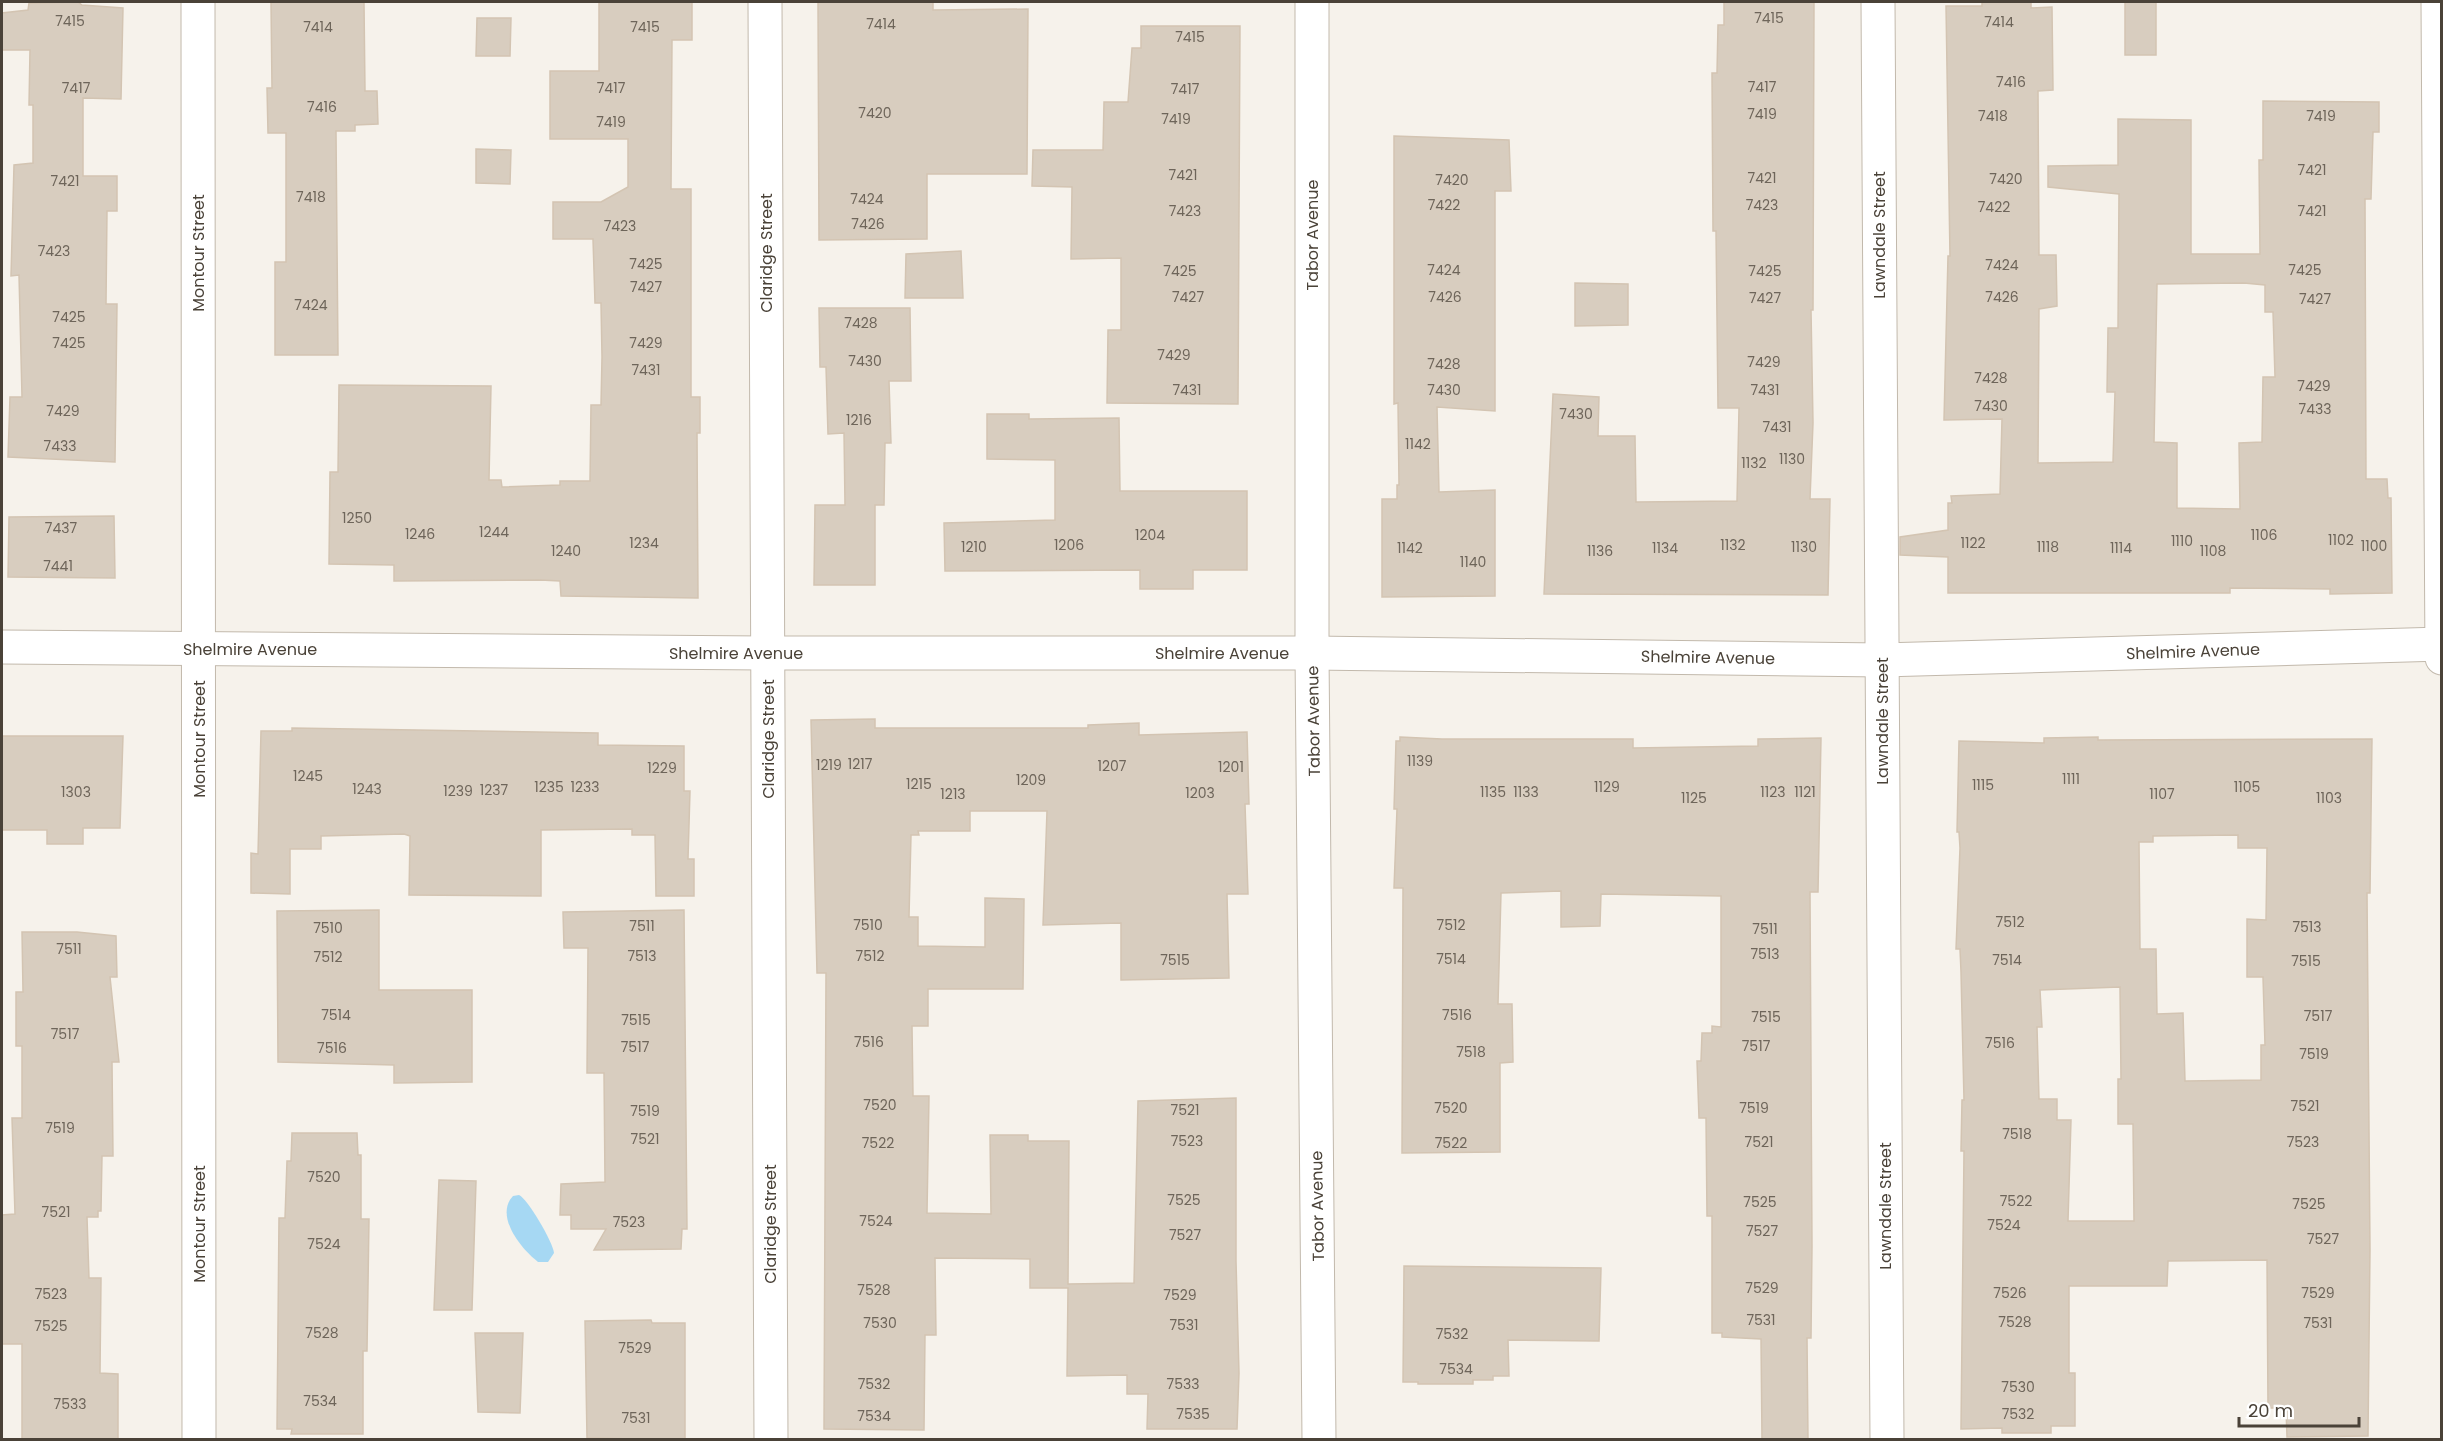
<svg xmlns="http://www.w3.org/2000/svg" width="2443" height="1441" viewBox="0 0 2443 1441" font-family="Poppins,sans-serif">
	<rect width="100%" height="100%" fill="#f6f2eb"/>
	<path fill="#a6d8f3" d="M519,1195C527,1198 553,1242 554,1253L548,1262H538C522,1250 494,1216 513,1196Z"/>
	<g fill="#d8cdbf" stroke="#d3c4b2" stroke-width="1.5" fill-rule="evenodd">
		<polygon points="78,2 82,5 123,8 121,99 83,98 83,176 117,176 117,211 107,211 106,304 117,304 115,462 8,457 10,397 22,397 19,275 11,276 14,165 33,163 33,105 29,105 30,50 2,50 2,13 28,10 29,3"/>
		<polygon points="271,2 364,2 365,91 377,91 378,124 355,125 355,131 336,131 338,355 275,355 275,262 286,262 286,133 268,133 267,88 272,88"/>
		<polygon points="599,2 692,2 692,40 672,40 671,189 691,189 691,397 700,397 700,433 697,433 698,598 561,596 560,581 540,580 394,581 394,565 329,564 330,472 338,472 339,385 491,386 489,480 501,480 502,487 560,485 560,481 590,481 591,405 601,405 602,357 601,303 595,303 593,239 553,239 553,202 601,202 628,187 628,139 550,139 550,71 599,71"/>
		<polygon points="818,2 933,2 933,10 1028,9 1027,174 927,174 927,239 819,240"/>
		<polygon points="1724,2 1814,2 1813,310 1811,310 1813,423 1810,499 1830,499 1828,595 1544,594 1553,394 1599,397 1598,436 1635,436 1636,502 1737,501 1739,408 1718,408 1716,231 1713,231 1712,73 1717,73 1718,25 1724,25"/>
		<path d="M1982,2H2031V8L2052,7L2053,90L2038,91L2039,255H2056L2057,306L2039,309L2038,463L2113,462L2115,392H2107L2108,328H2118L2119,194L2048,187V166L2118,165V119L2191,120V254H2260L2259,160H2263V101L2379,102V132H2373L2371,199H2365L2366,479H2387L2388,498H2391L2392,593L2330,594V589L2230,588V593H1948V557L1900,555V537L1948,530V503H1952L1951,496L2000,494L2002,419L1944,420L1948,256H1950L1946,6H1982ZM2244,283L2265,285V312H2273L2275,377H2263L2262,442L2239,443L2240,509L2177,508V443L2154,442L2157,284Z"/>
		<rect x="2125" y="2" width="31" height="53"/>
		<polygon points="477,18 511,18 510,56 476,56"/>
		<polygon points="1141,26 1240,26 1238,404 1107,403 1108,330 1121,330 1121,258 1071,259 1072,187 1032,186 1033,150 1103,150 1104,102 1128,102 1132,48 1141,48"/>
		<polygon points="1394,136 1509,140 1511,191 1495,191 1495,411 1437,407 1439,492 1495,490 1495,596 1382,597 1382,499 1397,499 1397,485 1399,485 1398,403 1394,404"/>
		<polygon points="476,149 511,150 510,184 476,183"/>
		<polygon points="961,251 963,298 905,298 906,254"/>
		<polygon points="1575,283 1628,284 1628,325 1575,326"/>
		<polygon points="819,308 910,308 911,381 889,381 891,443 885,443 884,505 875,505 875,585 814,585 815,505 845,505 844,433 828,434 826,367 820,367"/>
		<polygon points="987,414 1029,414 1029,419 1119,418 1120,491 1247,491 1247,570 1193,570 1193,589 1140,589 1140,570 945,571 944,523 1055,520 1055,460 987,459"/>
		<polygon points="114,516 115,578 8,577 9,517"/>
		<polygon points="875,719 875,728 1088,728 1088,725 1139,723 1139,735 1247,732 1249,804 1245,804 1248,894 1227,894 1229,978 1121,980 1121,923 1043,925 1047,811 970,811 970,831 918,831 919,835 911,835 909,917 918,917 918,946 985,947 985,898 1024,899 1023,989 928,989 928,1026 912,1026 913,1096 929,1096 927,1213 991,1214 990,1135 1028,1135 1028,1141 1069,1141 1068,1284 1134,1283 1138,1101 1236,1098 1236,1261 1239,1373 1237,1429 1147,1429 1148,1394 1127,1394 1127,1375 1067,1376 1068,1288 1030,1288 1030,1259 935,1258 936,1335 925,1335 924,1430 824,1429 826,973 817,973 811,720"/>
		<polygon points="292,728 598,733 598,745 684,746 684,791 690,791 688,859 694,859 694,896 656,896 655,835 632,835 632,829 541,830 541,896 409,895 410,836 404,834 321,836 321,849 290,849 290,894 251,893 251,853 258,854 261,731 292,731"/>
		<polygon points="2,736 123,736 120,828 83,828 83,844 47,844 47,830 2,830"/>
		<polygon points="1400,737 1442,739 1633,739 1633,748 1758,746 1758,739 1821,738 1818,892 1810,892 1812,1246 1811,1338 1807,1338 1808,1440 1762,1440 1761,1339 1722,1337 1722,1333 1712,1333 1712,1216 1707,1216 1706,1118 1699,1118 1697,1061 1701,1061 1702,1033 1712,1033 1712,1026 1721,1027 1721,896 1601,894 1600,926 1561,927 1561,891 1501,893 1498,1004 1512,1004 1513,1062 1500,1063 1500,1152 1402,1153 1403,888 1394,888 1397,809 1394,809 1396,741 1400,741"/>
		<path d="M2098,737V740L2372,739L2370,893H2367L2370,1250L2368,1436L2287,1437L2286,1408H2268L2267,1260L2168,1261L2167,1286H2069V1373H2075V1426H2051V1433H2002V1428L1961,1429L1964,1151H1961L1962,1100H1964L1961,972L1960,949H1956L1960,848L1959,832H1957L1959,741L2044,743V738ZM2238,835V848H2267L2266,920L2247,919V977H2263L2265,1045H2261V1080L2185,1081L2183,1013L2157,1014L2156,949H2140L2139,842H2153V836ZM2120,987L2121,1079H2118V1124H2133L2134,1221H2068L2071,1120H2057V1099H2039L2037,1027H2042L2040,990Z"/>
		<polygon points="379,910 379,990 472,990 472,1082 394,1083 394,1065 278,1062 277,911"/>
		<polygon points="684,910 687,1229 682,1229 681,1249 594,1250 606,1229 571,1229 571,1215 560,1215 561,1184 605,1182 604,1073 587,1073 588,948 564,948 563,912"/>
		<polygon points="22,932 77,932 116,936 117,977 110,977 119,1062 112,1062 113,1156 102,1156 101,1211 98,1211 98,1217 87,1217 89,1278 101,1278 100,1373 118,1374 118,1440 22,1439 22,1344 2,1344 2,1215 15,1214 12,1118 22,1118 22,1046 16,1046 16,992 23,992"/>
		<polygon points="292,1133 357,1133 358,1155 361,1155 361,1219 369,1219 367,1351 363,1351 363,1434 291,1434 292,1429 277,1429 279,1218 285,1218 287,1161 291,1161"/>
		<polygon points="439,1180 476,1181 472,1310 434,1310"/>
		<polygon points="1404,1266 1601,1268 1599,1341 1508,1340 1509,1376 1493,1376 1493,1380 1473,1380 1473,1384 1418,1384 1418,1382 1403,1382"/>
		<polygon points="651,1320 652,1323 685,1323 685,1440 587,1438 585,1321"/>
		<polygon points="475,1333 523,1333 520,1413 478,1412"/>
	</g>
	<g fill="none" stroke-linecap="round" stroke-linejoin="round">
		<defs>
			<g id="minor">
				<polyline points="198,2 199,1440"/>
				<polyline points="765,2 771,1440"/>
				<polyline points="1312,2 1312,653 1319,1440"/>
				<polyline points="1878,2 1887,1440"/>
				<polyline points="2438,2 2442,658"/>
				<polyline points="2,647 767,653 1312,653 1882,660 2442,644"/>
			</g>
		</defs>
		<use href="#minor" stroke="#c2b9ac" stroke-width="35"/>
		<use href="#minor" stroke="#fff" stroke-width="33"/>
	</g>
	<g text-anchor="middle" stroke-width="6" stroke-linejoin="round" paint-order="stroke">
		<g font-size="14" fill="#6e655a">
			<text x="1769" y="23">7415</text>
			<text x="70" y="26">7415</text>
			<text x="1999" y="27">7414</text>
			<text x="881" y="29">7414</text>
			<text x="318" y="32">7414</text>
			<text x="645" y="32">7415</text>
			<text x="1190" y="42">7415</text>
			<text x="2011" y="87">7416</text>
			<text x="1762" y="92">7417</text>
			<text x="76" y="93">7417</text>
			<text x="611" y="93">7417</text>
			<text x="1185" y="94">7417</text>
			<text x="322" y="112">7416</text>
			<text x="875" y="118">7420</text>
			<text x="1762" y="119">7419</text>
			<text x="1993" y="121">7418</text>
			<text x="2321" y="121">7419</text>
			<text x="1176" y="124">7419</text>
			<text x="611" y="127">7419</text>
			<text x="2312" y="175">7421</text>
			<text x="1183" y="180">7421</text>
			<text x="1762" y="183">7421</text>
			<text x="2006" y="184">7420</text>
			<text x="1452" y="185">7420</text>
			<text x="65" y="186">7421</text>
			<text x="311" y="202">7418</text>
			<text x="867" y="204">7424</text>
			<text x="1444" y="210">7422</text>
			<text x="1762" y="210">7423</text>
			<text x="1994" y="212">7422</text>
			<text x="1185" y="216">7423</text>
			<text x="2312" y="216">7421</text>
			<text x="868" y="229">7426</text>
			<text x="620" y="231">7423</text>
			<text x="54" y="256">7423</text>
			<text x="646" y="269">7425</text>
			<text x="2002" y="270">7424</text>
			<text x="1444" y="275">7424</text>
			<text x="2305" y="275">7425</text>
			<text x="1180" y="276">7425</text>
			<text x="1765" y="276">7425</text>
			<text x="646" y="292">7427</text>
			<text x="1188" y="302">7427</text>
			<text x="1445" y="302">7426</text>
			<text x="2002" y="302">7426</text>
			<text x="1765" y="303">7427</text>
			<text x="2315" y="304">7427</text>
			<text x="311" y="310">7424</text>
			<text x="69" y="322">7425</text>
			<text x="861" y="328">7428</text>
			<text x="69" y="348">7425</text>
			<text x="646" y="348">7429</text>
			<text x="1174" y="360">7429</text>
			<text x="865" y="366">7430</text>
			<text x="1764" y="367">7429</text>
			<text x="1444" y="369">7428</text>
			<text x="646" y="375">7431</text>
			<text x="1991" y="383">7428</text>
			<text x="2314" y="391">7429</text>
			<text x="1187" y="395">7431</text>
			<text x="1444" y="395">7430</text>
			<text x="1765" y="395">7431</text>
			<text x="1991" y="411">7430</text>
			<text x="2315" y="414">7433</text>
			<text x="63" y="416">7429</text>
			<text x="1576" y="419">7430</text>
			<text x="859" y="425">1216</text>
			<text x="1777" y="432">7431</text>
			<text x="1418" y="449">1142</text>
			<text x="60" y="451">7433</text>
			<text x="1792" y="464">1130</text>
			<text x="1754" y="468">1132</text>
			<text x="357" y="523">1250</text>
			<text x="61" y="533">7437</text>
			<text x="494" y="537">1244</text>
			<text x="420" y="539">1246</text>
			<text x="1150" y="540">1204</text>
			<text x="2264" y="540">1106</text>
			<text x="2341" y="545">1102</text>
			<text x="2182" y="546">1110</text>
			<text x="644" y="548">1234</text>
			<text x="1973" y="548">1122</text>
			<text x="1069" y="550">1206</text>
			<text x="1733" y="550">1132</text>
			<text x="2374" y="551">1100</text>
			<text x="974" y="552">1210</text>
			<text x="1804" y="552">1130</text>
			<text x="2048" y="552">1118</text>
			<text x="1410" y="553">1142</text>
			<text x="1665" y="553">1134</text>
			<text x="2121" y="553">1114</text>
			<text x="566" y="556">1240</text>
			<text x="1600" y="556">1136</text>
			<text x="2213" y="556">1108</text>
			<text x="1473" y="567">1140</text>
			<text x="58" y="571">7441</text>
			<text x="1420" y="766">1139</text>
			<text x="860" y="769">1217</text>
			<text x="829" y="770">1219</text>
			<text x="1112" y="771">1207</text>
			<text x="1231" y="772">1201</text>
			<text x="662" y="773">1229</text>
			<text x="308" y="781">1245</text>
			<text x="2071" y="784">1111</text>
			<text x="1031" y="785">1209</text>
			<text x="919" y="789">1215</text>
			<text x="1983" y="790">1115</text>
			<text x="549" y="792">1235</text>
			<text x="585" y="792">1233</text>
			<text x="1607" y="792">1129</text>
			<text x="2247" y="792">1105</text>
			<text x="367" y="794">1243</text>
			<text x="494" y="795">1237</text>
			<text x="458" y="796">1239</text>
			<text x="76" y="797">1303</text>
			<text x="1493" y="797">1135</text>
			<text x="1526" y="797">1133</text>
			<text x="1773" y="797">1123</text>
			<text x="1805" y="797">1121</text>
			<text x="1200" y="798">1203</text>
			<text x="953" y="799">1213</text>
			<text x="2162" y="799">1107</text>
			<text x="1694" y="803">1125</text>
			<text x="2329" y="803">1103</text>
			<text x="2010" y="927">7512</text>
			<text x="868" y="930">7510</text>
			<text x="1451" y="930">7512</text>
			<text x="642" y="931">7511</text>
			<text x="2307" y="932">7513</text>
			<text x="328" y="933">7510</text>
			<text x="1765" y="934">7511</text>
			<text x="69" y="954">7511</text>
			<text x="1765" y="959">7513</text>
			<text x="642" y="961">7513</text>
			<text x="870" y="961">7512</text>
			<text x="328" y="962">7512</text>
			<text x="1451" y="964">7514</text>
			<text x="1175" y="965">7515</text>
			<text x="2007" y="965">7514</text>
			<text x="2306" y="966">7515</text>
			<text x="336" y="1020">7514</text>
			<text x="1457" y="1020">7516</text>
			<text x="2318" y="1021">7517</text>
			<text x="1766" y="1022">7515</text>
			<text x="636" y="1025">7515</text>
			<text x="65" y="1039">7517</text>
			<text x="869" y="1047">7516</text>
			<text x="2000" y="1048">7516</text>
			<text x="1756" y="1051">7517</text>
			<text x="635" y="1052">7517</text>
			<text x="332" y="1053">7516</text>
			<text x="1471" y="1057">7518</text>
			<text x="2314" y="1059">7519</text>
			<text x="880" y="1110">7520</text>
			<text x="2305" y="1111">7521</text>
			<text x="1451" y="1113">7520</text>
			<text x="1754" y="1113">7519</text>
			<text x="1185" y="1115">7521</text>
			<text x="645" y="1116">7519</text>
			<text x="60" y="1133">7519</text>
			<text x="2017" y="1139">7518</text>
			<text x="645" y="1144">7521</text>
			<text x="1187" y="1146">7523</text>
			<text x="1759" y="1147">7521</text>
			<text x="2303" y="1147">7523</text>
			<text x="878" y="1148">7522</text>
			<text x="1451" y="1148">7522</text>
			<text x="324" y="1182">7520</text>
			<text x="1184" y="1205">7525</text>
			<text x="2016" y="1206">7522</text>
			<text x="1760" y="1207">7525</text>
			<text x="2309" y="1209">7525</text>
			<text x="56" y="1217">7521</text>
			<text x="876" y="1226">7524</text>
			<text x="629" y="1227">7523</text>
			<text x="2004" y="1230">7524</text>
			<text x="1762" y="1236">7527</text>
			<text x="1185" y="1240">7527</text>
			<text x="2323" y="1244">7527</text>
			<text x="324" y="1249">7524</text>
			<text x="1762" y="1293">7529</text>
			<text x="874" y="1295">7528</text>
			<text x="2010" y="1298">7526</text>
			<text x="2318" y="1298">7529</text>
			<text x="51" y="1299">7523</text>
			<text x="1180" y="1300">7529</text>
			<text x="1761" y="1325">7531</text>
			<text x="2015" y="1327">7528</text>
			<text x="880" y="1328">7530</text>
			<text x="2318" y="1328">7531</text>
			<text x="1184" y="1330">7531</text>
			<text x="51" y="1331">7525</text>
			<text x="322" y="1338">7528</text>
			<text x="1452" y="1339">7532</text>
			<text x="635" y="1353">7529</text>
			<text x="1456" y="1374">7534</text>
			<text x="874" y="1389">7532</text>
			<text x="1183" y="1389">7533</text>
			<text x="2018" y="1392">7530</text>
			<text x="320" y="1406">7534</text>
			<text x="70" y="1409">7533</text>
			<text x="1193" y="1419">7535</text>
			<text x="2018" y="1419">7532</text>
			<text x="874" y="1421">7534</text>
			<text x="636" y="1423">7531</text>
		</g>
		<g font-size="16" fill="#4a4238" stroke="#fff">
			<text transform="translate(1312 235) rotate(-90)" y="6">Tabor Avenue</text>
			<text transform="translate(1879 235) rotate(-90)" y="6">Lawndale Street</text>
			<text transform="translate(198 253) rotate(-90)" y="6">Montour Street</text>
			<text transform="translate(766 253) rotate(-90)" y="6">Claridge Street</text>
			<text x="250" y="655">Shelmire Avenue</text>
			<text transform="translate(2193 651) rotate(-2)" y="6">Shelmire Avenue</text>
			<text x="736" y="659">Shelmire Avenue</text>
			<text x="1222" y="659">Shelmire Avenue</text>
			<text transform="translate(1708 657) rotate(1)" y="6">Shelmire Avenue</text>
			<text transform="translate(1313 721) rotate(-91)" y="6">Tabor Avenue</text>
			<text transform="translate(1882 721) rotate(-90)" y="6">Lawndale Street</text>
			<text transform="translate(199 739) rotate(-90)" y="6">Montour Street</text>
			<text transform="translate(768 739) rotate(-90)" y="6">Claridge Street</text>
			<text transform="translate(1317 1206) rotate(-91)" y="6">Tabor Avenue</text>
			<text transform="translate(1885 1206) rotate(-90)" y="6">Lawndale Street</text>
			<text transform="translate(199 1224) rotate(-90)" y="6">Montour Street</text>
			<text transform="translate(770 1224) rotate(-90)" y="6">Claridge Street</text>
		</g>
	</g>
	<rect width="2443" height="1441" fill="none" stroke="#4a4238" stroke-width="6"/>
	<path d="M2239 1417v9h120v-9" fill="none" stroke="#4a4238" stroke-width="3"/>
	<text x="2248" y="1417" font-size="18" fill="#4a4238" stroke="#ffffff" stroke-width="4.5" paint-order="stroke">20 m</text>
</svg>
